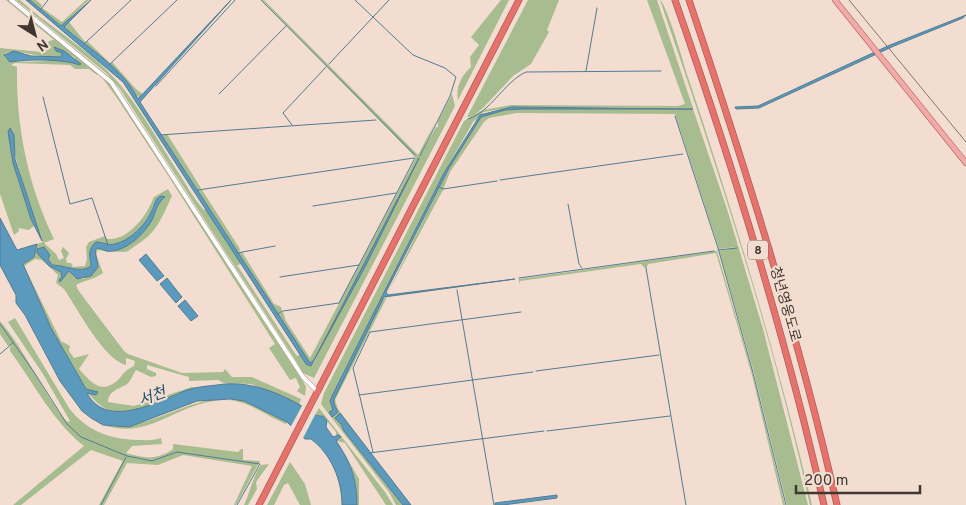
<svg xmlns="http://www.w3.org/2000/svg" width="966" height="505" viewBox="0 0 966 505" font-family="Overpass,'Noto Sans KR',sans-serif">
	<rect width="100%" height="100%" fill="#f2ddd0"/>
	<g fill="#a7bd8f" fill-rule="evenodd">
		<path d="M6,0H10L100,73L97,75L89,69H75L70,65L15,63L11,65L17,67C16,127 28,185 54,239L44,243L56,254L59,260L64,258L61,251L63,247L69,253L66,259L67,263H71L73,267L85,266L87,259L86,247L89,242L105,236L107,239C129,241 147,215 154,197L168,189L172,196C161,219 157,233 135,246C132,248 128,252 125,252C116,252 107,251 98,250L96,254L103,273C93,280 85,280 76,285L78,290L124,351L128,354L182,373L223,372L225,369L232,377H252L299,398L301,399L299,405L251,384L224,383L218,380L189,381V377L147,365V369L156,373V376L151,377L136,370C133,374 131,381 127,384C119,389 108,391 108,402L134,406L192,387L197,388C169,394 143,414 114,411C80,409 38,300 26,270L61,341L70,346L69,351L74,358L89,354L79,369C91,382 101,396 119,379C124,373 127,369 134,366L135,361L126,358V365C104,360 77,308 64,289L56,283L58,275L42,260L35,259L24,266L22,264L34,257L37,244L43,242L33,218L10,137L13,163L34,226L29,230L18,228L19,231L14,235L0,194V48L41,52L49,41L54,40ZM54,47L74,57L79,65C74,63 69,60 64,60C49,59 15,66 5,57V53C24,49 42,60 61,57L62,53ZM164,198C158,202 156,211 153,218C146,233 122,254 106,251C103,250 101,249 98,248L95,251L96,259L84,279L75,278L69,271L60,282L62,277L61,272L49,266L38,253L52,265C65,265 81,274 91,266C90,257 87,250 96,242C102,242 109,246 116,244C135,239 150,219 155,201Z"/>
		<path d="M16,0H20C53,30 94,52 122,87C142,112 159,142 176,169C185,182 193,198 204,210L206,209L241,264L237,265L296,355L298,356L300,354L306,363L313,364L419,159L314,360L310,363L162,135L167,134L201,188L199,190H202L240,249L239,252H242L274,304L281,307L282,311L279,313L283,312L286,321L310,358L416,158L262,0H264L418,155L436,121L420,156L436,127H438V121L452,94L455,106L314,378L303,373L296,361L120,89L106,73Z"/>
		<polygon points="30,0 36,0 42,5 41,7 62,22 86,0 89,0 61,26"/>
		<path d="M501,0H509L458,100C455,87 462,75 471,67L470,57L479,45L471,37Z"/>
		<polygon points="528,0 559,0 547,30 549,32 531,64 513,76 483,108 472,117 467,117"/>
		<polygon points="647,0 657,0 693,108 511,107 484,112 473,122 444,173 330,401 338,412 334,404 334,399 382,300 387,297 335,400 338,409 370,453 340,414 341,424 346,433 403,505 396,505 389,492 321,404 324,393 464,121 483,110 511,105 678,106 685,104"/>
		<path d="M660,0C667,5 684,64 688,77C735,218 778,360 812,505H810C772,333 717,166 660,0Z"/>
		<polygon points="69,22 85,42 87,41 110,63 112,62 136,89 144,95 140,99 110,64 64,27"/>
		<polygon points="102,75 110,83 303,381 306,387 305,396 297,391 300,387 296,378 290,380 269,348 275,344 169,177 117,98 101,76"/>
		<polygon points="523,109 693,109 727,209 763,329 808,505 787,505 754,373 719,251 737,247 719,249 675,114 517,113 489,118 484,122 450,172 443,190 387,294 449,168 478,119 487,114 505,110"/>
		<polygon points="717,251 753,375 785,505 783,505 752,375 716,253 648,264 646,269 641,264 520,281 519,284 519,279"/>
		<path d="M15,318L69,408C87,431 109,439 137,440C145,440 153,441 161,438L162,444L132,446L126,453C144,458 156,461 173,449V444L238,452L241,449H243V460L260,461L236,505H234L252,466L183,455L158,465L127,463L104,505H99L123,461L91,450L21,505H13L84,446C52,421 34,383 10,351V347L13,345L8,346L0,334V321C27,352 41,391 67,422L70,421L43,374L8,322Z"/>
		<path d="M216,399L244,401L288,422L286,424C266,416 249,401 227,400C177,400 153,441 103,425C143,432 178,404 216,399Z"/>
		<path d="M319,408L385,492L393,505H386L345,443L337,441L359,479V505H357C357,480 351,462 336,441L341,438L339,435L336,436V432L323,416L315,415Z"/>
		<polygon points="290,462 305,484 311,505 300,505 288,483 284,485 274,505 267,505"/>
		<path d="M269,464L256,482L257,489L248,505H244C251,490 252,478 261,465Z"/>
	</g>
	<g fill="#5b99bd" stroke="#537c93">
		<path d="M26,0H30L61,26L91,0L64,27C89,49 123,68 138,99L231,0L140,102L310,363L314,360L419,158L366,265L311,366L306,364L123,82Z"/>
		<polygon points="966,15 963,18 894,46 759,108 736,109 735,107 758,106 890,45"/>
		<path d="M54,47L64,51L81,64L79,65C65,59 26,59 10,62L4,55L14,51L31,56L61,57L62,53L56,51Z"/>
		<polygon points="511,107 693,109 523,109 505,110 481,117 449,168 386,292 388,295 515,279 384,297 334,399 334,404 338,412 332,417 329,412 333,410 330,401 332,396 444,173 480,115"/>
		<polygon points="10,128 14,135 15,159 42,241 31,219 13,163 8,132"/>
		<path d="M161,196L165,197C158,202 156,210 153,218C146,233 124,254 106,251C103,250 101,249 98,248L95,250L98,267L91,276L77,279L69,271L60,282L59,280L62,277L61,272L49,266L37,253V249L44,247L50,255L48,259L52,265C65,265 81,274 91,266C90,256 87,250 96,242C103,242 109,246 115,244C129,241 146,225 151,212C155,206 154,199 161,196Z"/>
		<path d="M0,218L17,250L37,244L34,257L23,264L51,328L86,389L98,392L96,395L87,393C107,431 160,400 187,390C196,387 207,386 217,385C246,380 275,391 300,405C308,410 314,417 323,416L327,421L326,427L333,437L339,435L341,437L336,441C351,462 357,480 357,505H342C342,480 331,454 311,439H305L287,422L244,401L230,399L197,401L129,427L103,425L91,418L82,411L60,381L25,315L16,303V295L0,265Z"/>
		<polygon points="146,254 164,276 157,281 139,260"/>
		<polygon points="167,278 182,297 176,303 160,284"/>
		<polygon points="185,300 198,316 191,321 178,306"/>
		<polygon points="340,413 411,505 403,505 344,431 341,424 335,418"/>
		<polygon points="557,495 557,498 503,505 495,505 495,503"/>
	</g>
	<polygon fill="#f2ddd0" points="303,404 316,413 302,440 290,428"/>
	<g fill="none" stroke-linecap="round" stroke-linejoin="round">
		<g stroke="#537c93" stroke-width="1">
			<polyline points="261,0 415,155"/>
			<polyline points="355,0 413,55 445,68 456,77 450,96 420,156"/>
			<polyline points="41,9 48,0"/>
			<polyline points="84,44 131,0"/>
			<polyline points="329,64 389,0"/>
			<polyline points="109,65 177,0"/>
			<polyline points="586,71 597,8"/>
			<polyline points="156,86 235,0"/>
			<polyline points="219,94 286,26"/>
			<polyline points="43,97 70,204 92,198 108,245"/>
			<polyline points="675,116 718,248 753,373 786,505"/>
			<path d="M468,119C491,112 504,82 526,72L661,71"/>
			<polyline points="292,125 283,113 326,67"/>
			<polyline points="160,135 376,120"/>
			<polyline points="500,180 683,154"/>
			<polyline points="439,187 443,189 497,181"/>
			<polyline points="198,190 414,158"/>
			<polyline points="568,204 579,264 582,268"/>
			<polyline points="313,206 396,193"/>
			<polyline points="718,250 737,248"/>
			<polyline points="237,253 275,246"/>
			<polyline points="646,268 686,505"/>
			<polyline points="280,277 359,265"/>
			<polyline points="519,278 714,251"/>
			<polyline points="457,290 494,505"/>
			<polyline points="277,314 283,311 339,303 415,158"/>
			<polyline points="0,324 34,372 67,424 81,437 127,456 152,461 177,452 260,464 237,505"/>
			<polyline points="0,354 13,343"/>
			<polyline points="536,371 659,355"/>
			<polyline points="359,395 533,372"/>
			<polyline points="547,431 670,416"/>
			<polyline points="373,452 353,368 370,332 521,312"/>
			<polyline points="369,453 544,431"/>
			<polyline points="101,505 126,457"/>
		</g>
		<defs>
			<polyline id="minor" points="11,0 111,82 303,377 318,392"/>
			<polyline id="major" points="835,0 966,163"/>
			<g id="highway">
				<path d="M675,0C733,166 785,333 824,505"/>
				<path d="M689,0C745,167 798,333 837,505"/>
				<polyline points="259,505 519,0"/>
			</g>
		</defs>
		<use href="#minor" stroke="#a79387" stroke-width="5"/>
		<use href="#major" stroke="#ad5d58" stroke-width="6"/>
		<use href="#highway" stroke="#ad5d58" stroke-width="7"/>
		<use href="#minor" stroke="#fff" stroke-width="4"/>
		<use href="#major" stroke="#f1aaa7" stroke-width="5"/>
		<use href="#highway" stroke="#e7726c" stroke-width="5.5"/>
		<polyline stroke="#82756d" stroke-width="1" points="849,0 966,142"/>
	</g>
	<g text-anchor="middle" stroke-width="4.5" stroke-linejoin="round" paint-order="stroke">
		<rect fill="#f2ddd0" stroke="#756961" stroke-width="1" x="748" y="240.5" width="20" height="19" rx="4"/>
		<g font-size="12" font-weight="bold" fill="#403732">
			<text x="758" y="254">8</text>
		</g>
		<g font-size="14" fill="#403732" stroke="#f2ddd0">
			<text transform="translate(786 304) rotate(74)" y="5">청년영웅도로</text>
		</g>
		<g font-size="15" font-style="italic" fill="#194b65" stroke="#f2ddd0">
			<text transform="translate(152 396) rotate(-20)" y="5">서천</text>
		</g>
	</g>
	<g transform="translate(35 35) rotate(144)" stroke="#f2ddd0" stroke-width="4" paint-order="stroke">
	<path d="M0-4L9 19L0 12L-9 19Z" fill="#403732"/>
	<text y="-8" font-size="14" font-weight="bold" text-anchor="middle" fill="#403732">N</text>
	</g>
	<path d="M796 485v8h124v-8" fill="none" stroke="#403732" stroke-width="2.5"/>
	<text x="804" y="485" font-size="15" fill="#403732" stroke="#f2ddd0" stroke-width="4" paint-order="stroke">200 m</text>
</svg>
